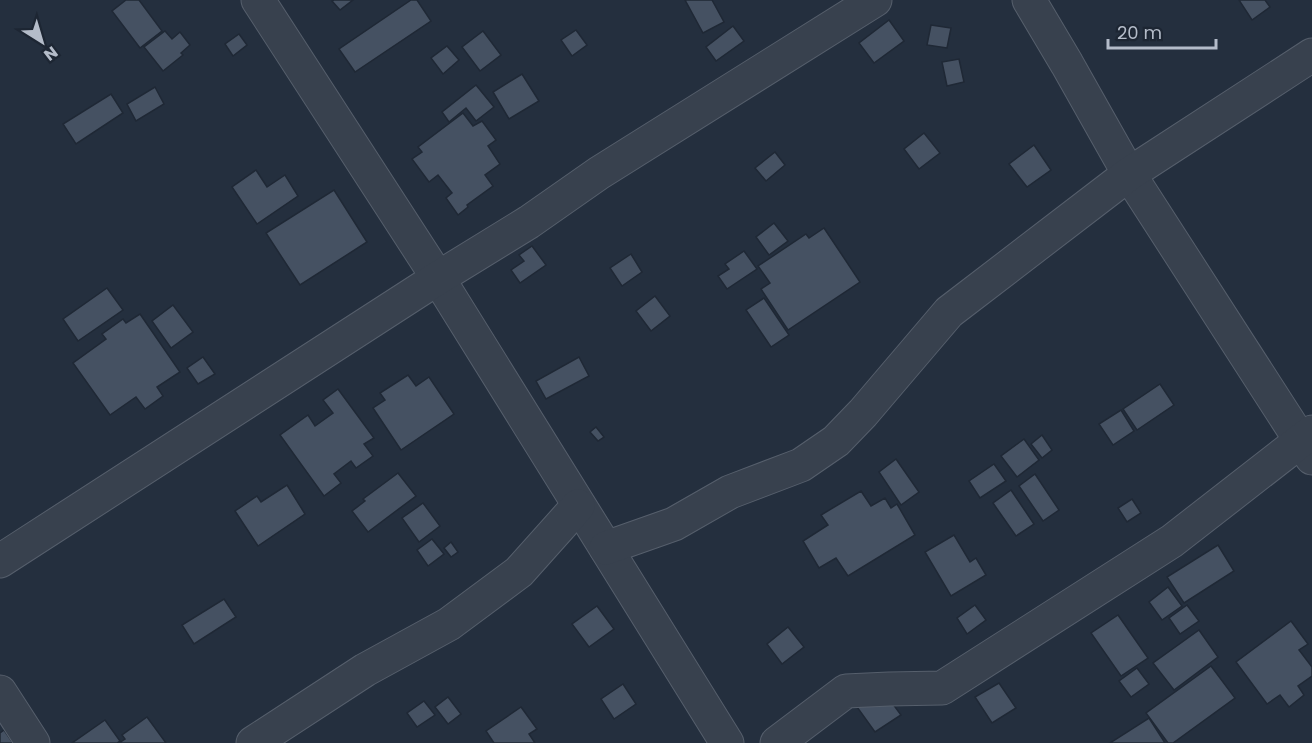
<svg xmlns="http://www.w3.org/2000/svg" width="1312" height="743" viewBox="0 0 1312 743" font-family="Poppins,sans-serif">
	<rect width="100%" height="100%" fill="#242f3e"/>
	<g fill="#455162" stroke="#1f2835" stroke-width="1.5">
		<polygon points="126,0 139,0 162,31 140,48 112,11"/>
		<polygon points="334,0 353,0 340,10 332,1"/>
		<polygon points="411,0 417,0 431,21 355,72 339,49"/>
		<polygon points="685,0 712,0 724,22 703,33"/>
		<polygon points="1239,0 1265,0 1270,7 1252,20"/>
		<polygon points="889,20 904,41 874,63 859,43"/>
		<polygon points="931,25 951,28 947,48 927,45"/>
		<polygon points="733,26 744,41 716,61 706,47"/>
		<polygon points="576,30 587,45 572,56 561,40"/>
		<polygon points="165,31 172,39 180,32 190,45 181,53 183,55 163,71 144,47"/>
		<polygon points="483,31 501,55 480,71 462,47"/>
		<polygon points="239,34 247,45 233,56 225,44"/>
		<polygon points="447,46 459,60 443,74 431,58"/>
		<polygon points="959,59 964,82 947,86 942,62"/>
		<polygon points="522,74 539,101 509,119 493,92"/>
		<polygon points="476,85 494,107 476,121 466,108 449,122 442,112"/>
		<polygon points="155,87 164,104 136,121 127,104"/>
		<polygon points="111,94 123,113 76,144 63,124"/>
		<polygon points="463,113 473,126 482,121 496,140 488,146 500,164 485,175 493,186 467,205 468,207 458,215 446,198 452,193 438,175 429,182 412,159 422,152 418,147"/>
		<polygon points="924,133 940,153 919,169 904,149"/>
		<polygon points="1034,145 1051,170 1027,187 1009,164"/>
		<polygon points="775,152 785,165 766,181 755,168"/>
		<polygon points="256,170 267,187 285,175 298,196 257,224 232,187"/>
		<polygon points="334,190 367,242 300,285 266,233"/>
		<polygon points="774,223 788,241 769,255 756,237"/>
		<polygon points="824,228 860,282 788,330 761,289 770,283 758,266 806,234 809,238"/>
		<polygon points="532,246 546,265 520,283 511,270 524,261 519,255"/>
		<polygon points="744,251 757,269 727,289 718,276 729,269 725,264"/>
		<polygon points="631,254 642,272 622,286 610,268"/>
		<polygon points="107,288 123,310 78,341 63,319"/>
		<polygon points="655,296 670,316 651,331 636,311"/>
		<polygon points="764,298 789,335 771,347 746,310"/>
		<polygon points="173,305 193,332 171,348 152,321"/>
		<polygon points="140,314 180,372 157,387 163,396 145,409 136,397 110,415 73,363 106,339 102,334 123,319 126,323"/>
		<polygon points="203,357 215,374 198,384 187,368"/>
		<polygon points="579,357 589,376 546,399 536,381"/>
		<polygon points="408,375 416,386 429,377 454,414 401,450 373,408 385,400 380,393"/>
		<polygon points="1160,384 1174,405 1137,430 1123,409"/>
		<polygon points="338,389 374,438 364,444 373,456 356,468 351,461 334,474 341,483 324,496 280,435 308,415 315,426 333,413 323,400"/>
		<polygon points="1121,410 1134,431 1113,445 1099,424"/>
		<polygon points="596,427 604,437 598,441 590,432"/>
		<polygon points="1042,435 1052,450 1042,458 1031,444"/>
		<polygon points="1024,439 1039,460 1017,477 1001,456"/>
		<polygon points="896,459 919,492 901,505 879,472"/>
		<polygon points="994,464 1006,481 980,498 969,481"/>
		<polygon points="398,473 416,496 368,532 352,511 365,501 363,499"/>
		<polygon points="1035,474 1059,510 1043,521 1019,486"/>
		<polygon points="287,485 305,514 258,546 235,511 257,496 261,502"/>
		<polygon points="1011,490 1034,524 1016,536 993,503"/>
		<polygon points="861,491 871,506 885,498 891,508 897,504 915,535 848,576 836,558 819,568 803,541 828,525 821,515"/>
		<polygon points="1132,499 1141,513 1127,522 1118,508"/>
		<polygon points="423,503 440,526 419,542 402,518"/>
		<polygon points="954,535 970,562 976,558 986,575 951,596 925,552"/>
		<polygon points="432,539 444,554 428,566 417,550"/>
		<polygon points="451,542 458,552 451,557 444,548"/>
		<polygon points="1218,545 1234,571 1184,603 1167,577"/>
		<polygon points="1168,587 1182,606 1162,620 1149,602"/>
		<polygon points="224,599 236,617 194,644 182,625"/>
		<polygon points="975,605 986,620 967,634 957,618"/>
		<polygon points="1187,605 1199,621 1180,634 1169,618"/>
		<polygon points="597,606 614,629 589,647 572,624"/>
		<polygon points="1118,615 1148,658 1121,676 1091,633"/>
		<polygon points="1291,621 1308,644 1299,650 1312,667 1312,676 1298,686 1304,695 1289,707 1280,695 1267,704 1236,662"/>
		<polygon points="788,627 804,647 782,664 767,644"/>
		<polygon points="1199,630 1218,657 1174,690 1153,663"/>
		<polygon points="1211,666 1235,698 1173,743 1168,743 1146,713"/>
		<polygon points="1137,668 1149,684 1131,697 1119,681"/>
		<polygon points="999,683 1016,708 992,723 975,697"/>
		<polygon points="623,684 636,704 614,719 601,699"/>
		<polygon points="882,689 901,715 875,732 857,707"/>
		<polygon points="448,697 461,714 448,724 435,707"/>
		<polygon points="424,701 435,715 417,727 407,713"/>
		<polygon points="521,707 537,729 529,734 535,743 494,743 486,731"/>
		<polygon points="147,717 166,743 119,743 125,739 122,735"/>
		<polygon points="1149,718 1165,743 1110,743"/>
		<polygon points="105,720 120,741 117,743 72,743"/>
		<polygon points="4,730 13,743 0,743 0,733"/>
	</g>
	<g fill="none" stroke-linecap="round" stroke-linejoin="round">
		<defs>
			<g id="minor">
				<polyline points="258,0 438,278 727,743"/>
				<polyline points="1029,0 1067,64 1129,174 1312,458"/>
				<polyline points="606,548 674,524 730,492 801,465 836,441 863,413 949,312 1129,174 1312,55"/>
				<polyline points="0,561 438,278 529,222 599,173 875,0"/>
				<polyline points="0,692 33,743"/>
				<polyline points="253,743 365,670 449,624 519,572 578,506"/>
				<polyline points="777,743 846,691 889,689 942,688 1172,541 1312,432"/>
			</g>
		</defs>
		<use href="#minor" stroke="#565f6c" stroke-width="35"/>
		<use href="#minor" stroke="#38414e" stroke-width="33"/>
	</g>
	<g transform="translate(42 42) rotate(143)" stroke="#1d2633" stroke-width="4.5" paint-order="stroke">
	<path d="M0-4.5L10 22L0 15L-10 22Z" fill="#b4bcc9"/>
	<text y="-9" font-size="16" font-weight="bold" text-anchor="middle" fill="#b4bcc9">N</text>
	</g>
	<path d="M1108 39v9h108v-9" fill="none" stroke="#b4bcc9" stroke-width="3"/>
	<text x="1117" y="39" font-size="18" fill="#b4bcc9" stroke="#1d2633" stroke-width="4.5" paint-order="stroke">20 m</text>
</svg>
